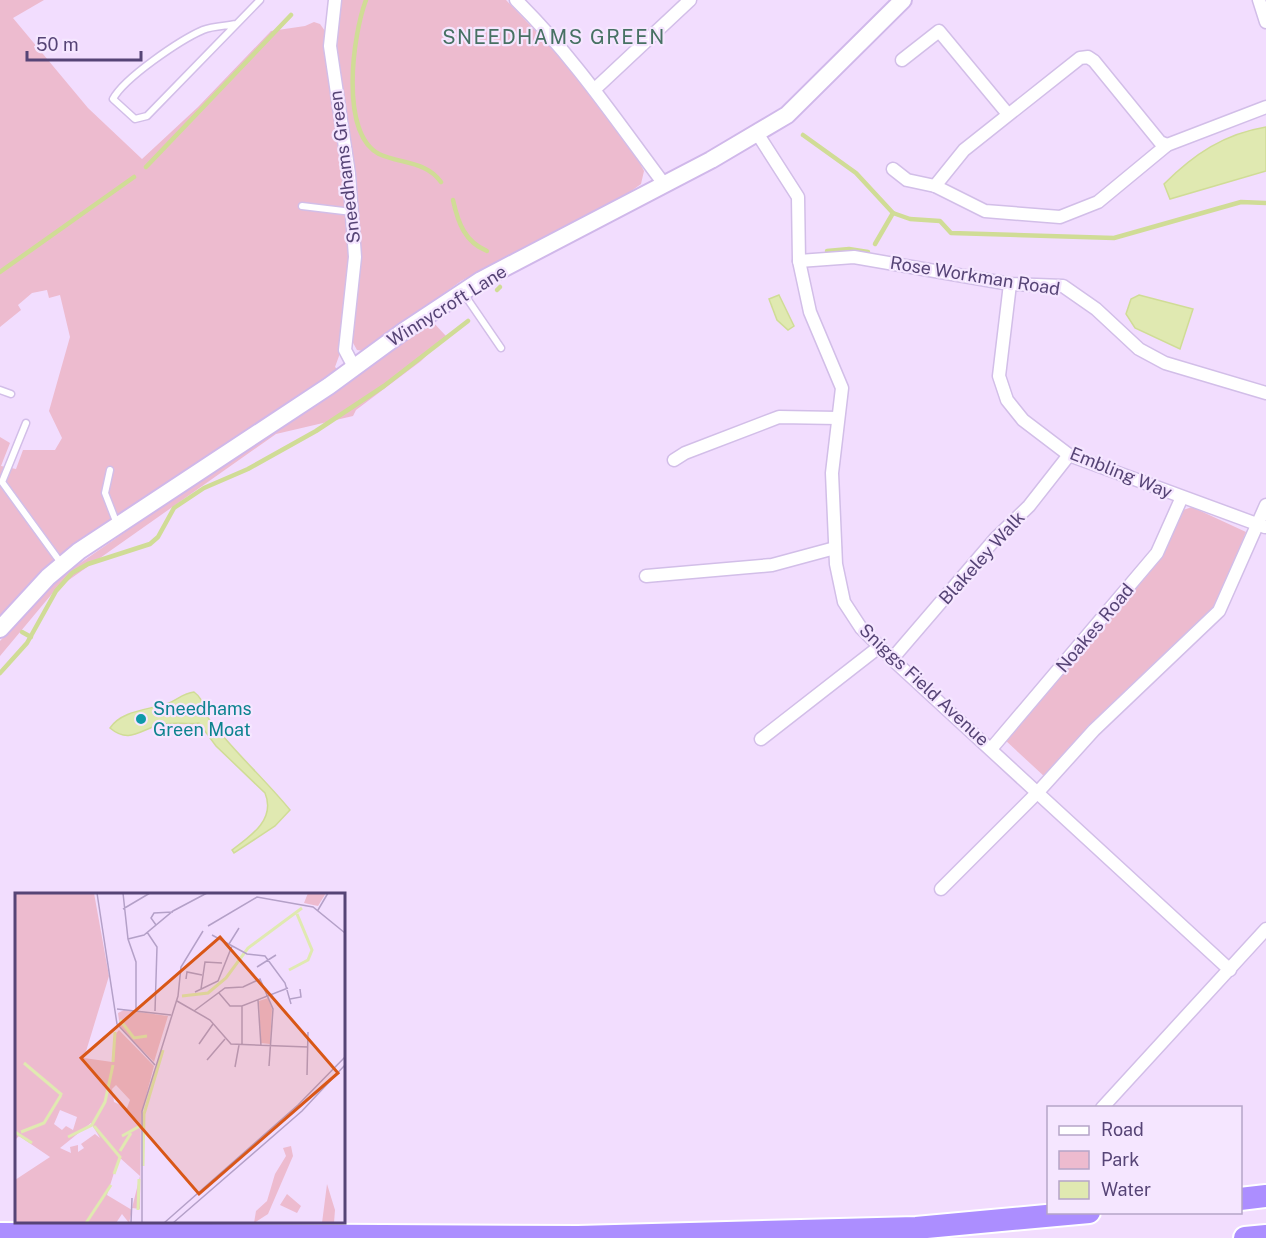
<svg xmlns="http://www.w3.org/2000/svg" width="1266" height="1238" viewBox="0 0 1266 1238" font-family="'Public Sans',sans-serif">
	<rect width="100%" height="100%" fill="#f2ddfe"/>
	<g fill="#edbbcf">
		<polygon points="0,0 44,0 13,18 88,108 142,159 198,107 271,31 305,26 314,22 320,24 325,31 332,104 345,178 350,254 339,356 335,367 338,370 152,497 0,625 0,437 10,443 1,466 16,469 23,450 55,450 62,438 49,411 70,337 60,295 49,298 47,290 32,293 18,305 21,310 0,327"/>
		<polygon points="338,0 506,0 574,71 632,148 644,171 641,184 630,192 461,281 364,351 357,350 352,341 355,302 335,54"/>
		<polygon points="431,320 446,336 421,361 356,410 353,416 276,434 56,589 0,656 0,641 50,584"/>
		<polygon points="1192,507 1246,532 1214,611 1046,778 1004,739 1162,555 1183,510"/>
	</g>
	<g fill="#e0e9b1" stroke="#d0dc96" stroke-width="1.5">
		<path d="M1266,127V171L1170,199L1164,184C1194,154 1224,134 1266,127Z"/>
		<polygon points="779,295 794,326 788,330 777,320 769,299"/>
		<polygon points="1139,295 1193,309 1180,349 1135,328 1126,314 1131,299"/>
		<path d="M194,692C205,700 202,709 209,719C234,752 264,778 290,810L275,826L234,853L232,850C251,836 276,819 265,793L216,746L199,723C186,725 172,721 159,725C140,730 129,744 110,728C122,710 149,710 169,703C178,699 184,693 194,692Z"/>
	</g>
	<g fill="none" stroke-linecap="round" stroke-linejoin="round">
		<g stroke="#d0dc96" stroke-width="4.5">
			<path d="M366,0C353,34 339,133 379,154C401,164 426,161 441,182"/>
			<polyline points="803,135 856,173 893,213 910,219 940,221 951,233 1114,238 1241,202 1266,203"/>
			<polyline points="146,167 291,15"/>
			<path d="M453,200C458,223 465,242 487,251"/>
			<polyline points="875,244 893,213"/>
			<polyline points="827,251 849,249 868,252"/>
			<polyline points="0,272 134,177"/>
			<polyline points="497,290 500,287"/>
			<polyline points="22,632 31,637"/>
			<polyline points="0,673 27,643 56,591 72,573 88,564 150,544 158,537 174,508 204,488 248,469 316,431 384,386 468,321"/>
		</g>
		<defs>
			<g id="lane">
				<path d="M236,24C226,26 213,26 203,30C180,40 124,78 113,99L135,119L147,116L260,0"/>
				<polyline points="302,206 352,212"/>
				<polyline points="464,294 501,348"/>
				<polyline points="0,390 11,394"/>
				<polyline points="26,423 2,482 61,563"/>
				<polyline points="110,470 105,493 117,524"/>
			</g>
			<g id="street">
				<polyline points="335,0 330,46 349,174 355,257 345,350 354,367"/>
				<path d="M516,0C573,56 616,120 664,184"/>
				<polyline points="1259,0 1266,22"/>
				<polyline points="902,60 939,31 1007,113"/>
				<polyline points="596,88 690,0"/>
				<polyline points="757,133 798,197 799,261 810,312 842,388 832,473 836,564 844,602 861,628 892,659 1230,970"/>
				<polyline points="893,169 907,180 935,186 985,211 1060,217 1098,202 1167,145 1266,107"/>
				<polyline points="935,186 964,150 1080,58 1088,57 1094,61 1160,142 1167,145"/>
				<polyline points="799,261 854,257 1010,284 1063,286 1096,309 1139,349 1165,363 1266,393"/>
				<polyline points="1010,284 999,376 1007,400 1023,420 1069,455 1265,527"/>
				<polyline points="674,460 685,453 779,417 838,418"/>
				<polyline points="646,576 772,565 835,548"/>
				<polyline points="892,659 995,539 1029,506 1069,455"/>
				<polyline points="761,739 879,647"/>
				<polyline points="991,749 1157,553 1182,497"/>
				<polyline points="941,889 1038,792 1094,730 1219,611 1266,505"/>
				<polyline points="1102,1108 1266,929"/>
			</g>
			<polyline id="secondary" points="0,629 48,577 79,551 329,386 404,331 481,280 711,160 787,115 903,0"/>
			<g id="highway">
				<polyline points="1240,1199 1266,1196"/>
				<polyline points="0,1234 578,1237 916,1228 1089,1212"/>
				<polyline points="1245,1238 1266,1236"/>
			</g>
		</defs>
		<use href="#lane" stroke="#d2bee8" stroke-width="9"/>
		<use href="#street" stroke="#d2bee8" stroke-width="15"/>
		<use href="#secondary" stroke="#d0b8ea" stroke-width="20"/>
		<use href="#highway" stroke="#fff" stroke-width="26"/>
		<use href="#lane" stroke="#fff" stroke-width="6"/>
		<use href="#street" stroke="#fff" stroke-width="12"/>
		<use href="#secondary" stroke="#fff" stroke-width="16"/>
		<use href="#highway" stroke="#ac8eff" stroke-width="22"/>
	</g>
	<circle fill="#0f9aa8" stroke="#f5e6ff" stroke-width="2" cx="141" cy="719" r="6"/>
	<g text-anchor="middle" stroke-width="4.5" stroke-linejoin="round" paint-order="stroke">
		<g font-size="18" fill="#564476" stroke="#f5e6ff">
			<text transform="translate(345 167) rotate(-97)" y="6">Sneedhams Green</text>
			<text transform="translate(975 276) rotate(9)" y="6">Rose Workman Road</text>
			<text transform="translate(447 306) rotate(-32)" y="6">Winnycroft Lane</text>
			<text transform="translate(1121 473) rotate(22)" y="6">Embling Way</text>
			<text transform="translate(982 558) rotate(-48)" y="6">Blakeley Walk</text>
			<text transform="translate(1095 628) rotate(-50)" y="6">Noakes Road</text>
			<text transform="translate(924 685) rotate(43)" y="6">Sniggs Field Avenue</text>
		</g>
		<g font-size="18" fill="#0d838f" stroke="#f5e6ff" text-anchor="start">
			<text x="153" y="715">Sneedhams<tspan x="153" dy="21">Green Moat</tspan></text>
		</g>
		<g font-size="20" letter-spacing="1.5" fill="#477163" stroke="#f5e6ff">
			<text x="554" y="44">SNEEDHAMS GREEN</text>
		</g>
	</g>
	<g transform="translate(15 893)">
		<rect width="330" height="330" fill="#f2ddfe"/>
		<path d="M0,0H79L94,83L69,165L97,169L99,143L104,137L139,173L126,222L125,316L117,315L125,283L104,264L92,302L117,317L114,330L107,321L101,330H0V287L35,264L4,243L0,247ZM101,192L115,207L112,215L99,209L97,196ZM45,217L62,224L58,237L51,233L47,237L39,231ZM76,230L85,245L80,241L66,251L69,255L63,259V252L55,254L56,260L45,255ZM293,0H311L303,13L289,10ZM253,105L257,116L255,151L246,150L244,108ZM109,117L153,123L139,169L105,135L103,120ZM276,253L278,263L253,321L239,330L241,318L252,308L260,281L271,263L268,255ZM312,291L320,317L319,330H307ZM272,301L286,313L282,320L265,312Z" fill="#edbbcf" fill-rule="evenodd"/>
		<path fill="none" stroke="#e0e9b1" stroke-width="3" d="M274,77L293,67L297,57L282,21M167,103L193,100L211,85L233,55L287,15M105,127L119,145L132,143M98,169L100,139M9,170L47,202M79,233L105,264L99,281M0,239L17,250M6,239L29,230L46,202M107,243L125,233M53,244L77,232L90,209L98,172M105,258L116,240M128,273L129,221L148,157M123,317L124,286M71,330L96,292"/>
		<path fill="none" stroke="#b4a0c8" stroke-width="1.5" d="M82,0L102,131L140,172M108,0L113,46L121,69V116M108,16L135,0M303,17L313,0M141,32L136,25L139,20L158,19M193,33L242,4L298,14L330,40M132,39L142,54L140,118M197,42L232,61L250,63L270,90L276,111M113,46L129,42L158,18L192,0M214,51L224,35M242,74L261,62M171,86L172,79L187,82M186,96L190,69L207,70M180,99L203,88L217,53M204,100L215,113H227L273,95M275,106L286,104L285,96M243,107L246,153M162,108L195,127L216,151L293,154M102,116L156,122M179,118L210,95L228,94L245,86L258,116L254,173M184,151L198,131M227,152V113M192,167L210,146M220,174L224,152M292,182L293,139M116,330L117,305M127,330V218L163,103L166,74L188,38M149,330L283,212L330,164M158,330L287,218L330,172"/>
		<path fill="#d95717" fill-opacity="0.15" stroke="#d95717" stroke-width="3" d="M205,44L323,180L184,301L66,165Z"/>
		<rect width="330" height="330" fill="none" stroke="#564476" stroke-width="3"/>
	</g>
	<rect x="1047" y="1106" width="195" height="108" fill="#f5e6ff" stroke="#b5a5c8" stroke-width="1.5"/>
	<rect x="1059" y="1126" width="30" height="9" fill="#ffffff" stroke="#b5a5c8" stroke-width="1.5"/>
	<text x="1101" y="1136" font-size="18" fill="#564476">Road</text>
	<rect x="1059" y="1151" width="30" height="18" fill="#edbbcf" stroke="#b5a5c8" stroke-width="1.5"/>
	<text x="1101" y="1166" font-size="18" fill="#564476">Park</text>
	<rect x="1059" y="1181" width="30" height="18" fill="#e0e9b1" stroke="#b5a5c8" stroke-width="1.5"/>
	<text x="1101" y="1196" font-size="18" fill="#564476">Water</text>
	<path d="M27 51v9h114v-9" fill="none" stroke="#564476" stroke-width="3"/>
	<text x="36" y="51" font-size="18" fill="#564476" stroke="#f5e6ff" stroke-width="4.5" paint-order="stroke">50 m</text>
</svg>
